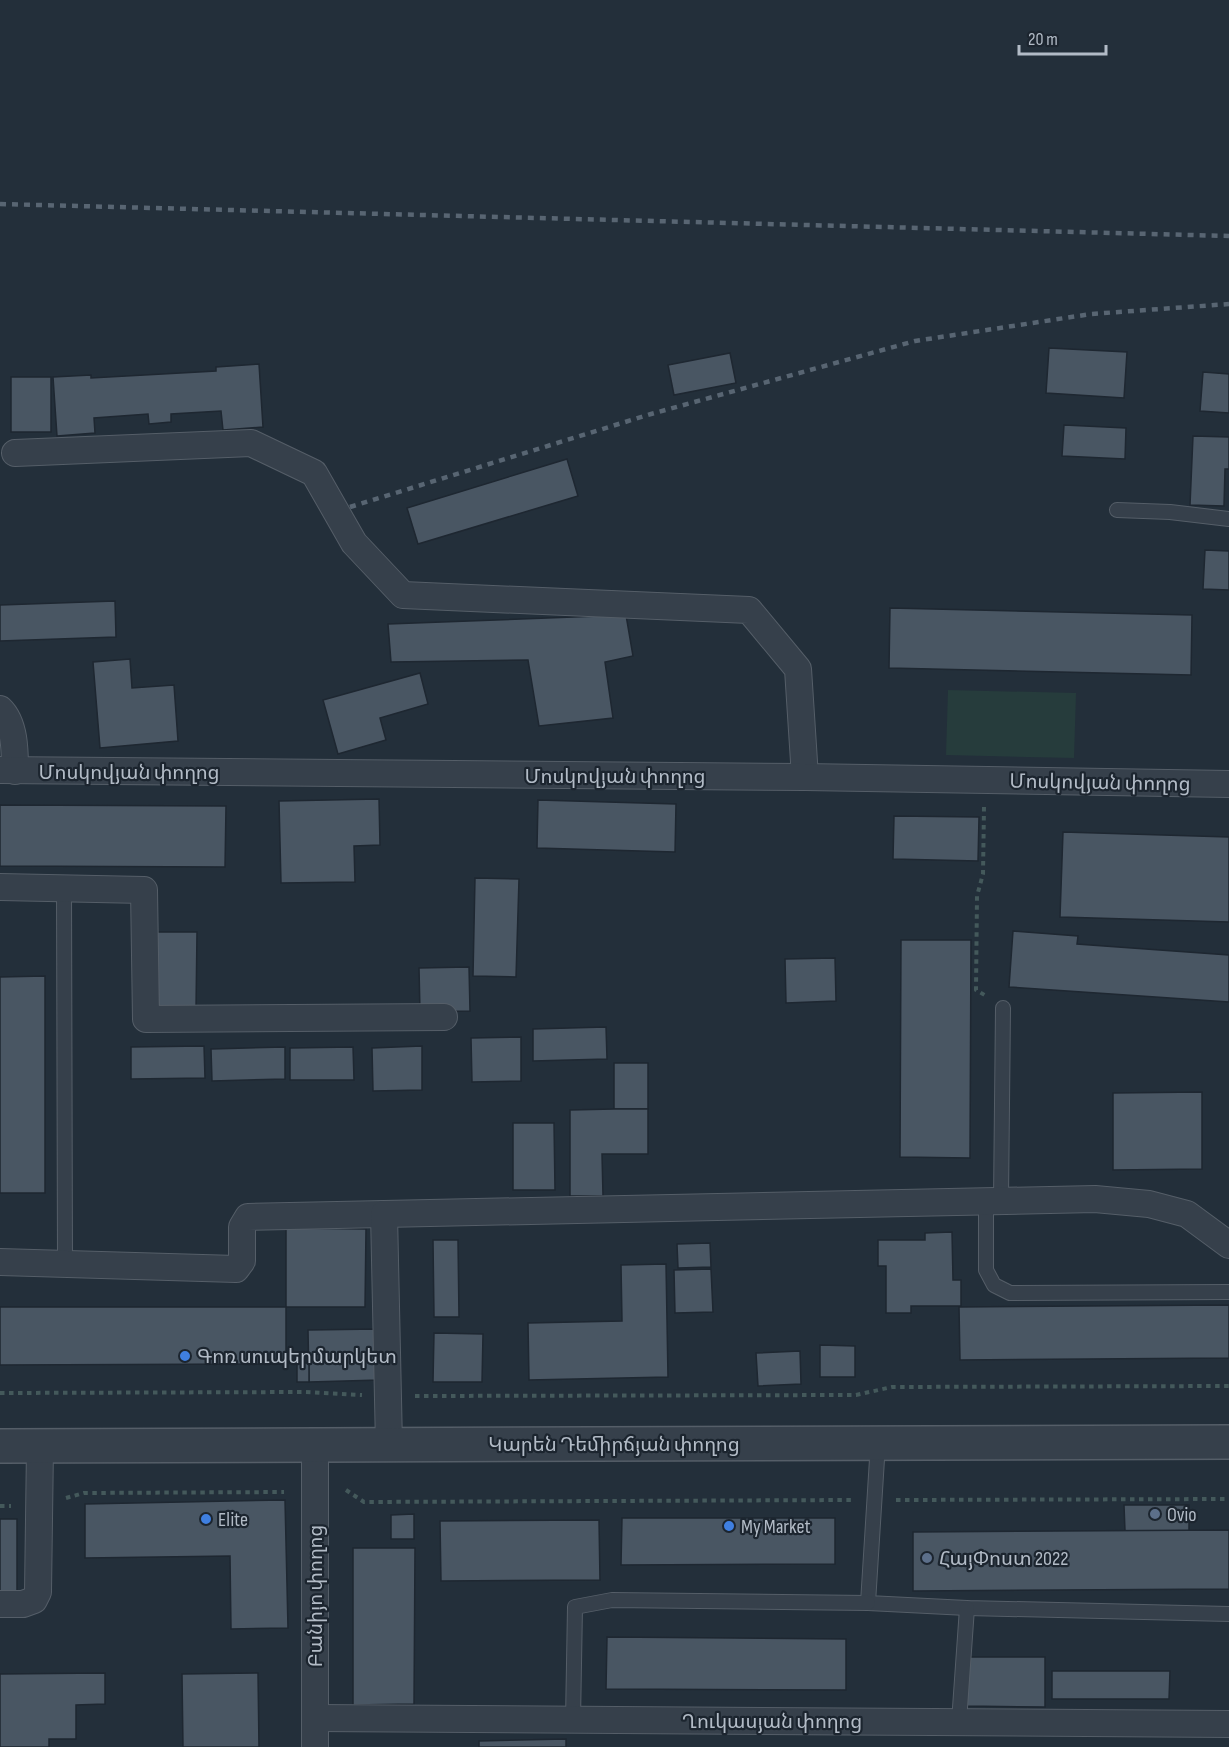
<svg xmlns="http://www.w3.org/2000/svg" width="1229" height="1747" viewBox="0 0 1229 1747" font-family="'Sofia Sans Condensed','Noto Sans Armenian',sans-serif">
	<rect width="100%" height="100%" fill="#232f3a"/>
	<polygon fill="#263c3c" points="948,690 1076,693 1074,758 946,755"/>
	<g fill="#495663" stroke="#1e2731" stroke-width="1.5">
		<polygon points="1049,348 1127,352 1124,398 1046,393"/>
		<polygon points="730,353 736,383 674,395 668,365"/>
		<polygon points="259,364 263,427 223,430 221,411 171,414 171,422 149,424 148,414 94,418 95,433 57,436 53,377 91,375 91,378 216,371 216,367"/>
		<polygon points="1203,372 1229,374 1229,413 1200,411"/>
		<rect x="11" y="377" width="40" height="55"/>
		<polygon points="1064,425 1126,428 1125,459 1062,456"/>
		<polygon points="1193,436 1229,437 1229,469 1225,469 1224,506 1190,505"/>
		<polygon points="567,459 578,496 418,544 407,508"/>
		<polygon points="1205,550 1229,551 1229,590 1203,589"/>
		<polygon points="115,601 116,637 0,641 0,605"/>
		<polygon points="890,608 1192,615 1191,675 889,668"/>
		<polygon points="626,615 633,656 605,662 613,718 539,726 528,660 391,662 388,624"/>
		<polygon points="130,659 132,688 174,685 178,741 100,748 93,662"/>
		<polygon points="420,673 428,704 380,718 386,740 338,754 323,700"/>
		<polygon points="379,799 380,845 354,846 355,882 281,883 279,801"/>
		<polygon points="538,800 676,804 675,852 537,848"/>
		<polygon points="0,805 226,806 225,867 0,866"/>
		<polygon points="894,816 979,817 978,861 893,859"/>
		<polygon points="1063,832 1229,837 1229,922 1060,917"/>
		<polygon points="475,878 519,879 516,977 473,976"/>
		<polygon points="1013,931 1078,936 1077,944 1229,955 1229,1002 1009,987"/>
		<polygon points="156,932 197,932 196,1009 156,1009"/>
		<polygon points="901,940 971,940 970,1158 900,1157"/>
		<polygon points="835,958 836,1001 786,1003 785,959"/>
		<polygon points="469,967 470,1011 420,1012 419,968"/>
		<polygon points="45,976 45,1193 0,1193 0,977"/>
		<polygon points="606,1027 607,1059 533,1061 533,1029"/>
		<polygon points="521,1037 521,1081 472,1082 471,1038"/>
		<polygon points="204,1046 205,1078 131,1079 131,1047"/>
		<polygon points="422,1046 422,1090 373,1091 372,1048"/>
		<polygon points="285,1047 285,1079 212,1081 211,1049"/>
		<polygon points="353,1047 354,1080 290,1080 290,1048"/>
		<rect x="614" y="1063" width="34" height="46"/>
		<polygon points="1202,1092 1202,1169 1113,1170 1113,1093"/>
		<polygon points="614,1109 648,1109 648,1154 602,1154 603,1196 570,1196 570,1110"/>
		<polygon points="513,1123 554,1123 555,1190 513,1190"/>
		<polygon points="286,1228 366,1229 365,1307 286,1307"/>
		<polygon points="952,1232 953,1280 961,1280 961,1306 911,1306 911,1313 886,1313 886,1266 878,1266 878,1240 925,1240 925,1233"/>
		<polygon points="433,1240 458,1240 459,1317 434,1317"/>
		<polygon points="710,1243 711,1267 678,1268 677,1244"/>
		<polygon points="666,1264 668,1377 529,1380 528,1323 622,1321 621,1265"/>
		<polygon points="711,1269 713,1312 675,1313 674,1270"/>
		<polygon points="1229,1305 1229,1358 960,1360 959,1307"/>
		<polygon points="0,1307 286,1307 286,1364 0,1365"/>
		<polygon points="378,1329 380,1380 309,1382 308,1330"/>
		<polygon points="434,1333 483,1334 482,1382 433,1382"/>
		<polygon points="820,1345 855,1346 855,1377 820,1377"/>
		<polygon points="800,1351 801,1384 758,1386 756,1353"/>
		<rect x="297" y="1363" width="12" height="19"/>
		<polygon points="285,1500 288,1628 231,1629 230,1556 85,1558 85,1504"/>
		<polygon points="1124,1505 1189,1505 1189,1531 1125,1531"/>
		<polygon points="414,1514 414,1539 391,1539 391,1515"/>
		<polygon points="622,1518 835,1518 835,1564 621,1565"/>
		<polygon points="0,1519 17,1519 17,1592 0,1593"/>
		<polygon points="599,1520 600,1580 441,1581 440,1521"/>
		<polygon points="1229,1530 1229,1589 913,1591 913,1532"/>
		<polygon points="353,1548 415,1548 414,1704 353,1705"/>
		<polygon points="607,1637 846,1639 846,1690 606,1689"/>
		<polygon points="967,1657 1045,1657 1045,1707 966,1706"/>
		<polygon points="1052,1671 1170,1671 1169,1699 1052,1699"/>
		<polygon points="105,1673 105,1704 76,1705 76,1739 49,1739 49,1747 0,1747 0,1674"/>
		<polygon points="258,1673 259,1747 183,1747 182,1674"/>
		<polygon points="566,1739 566,1747 479,1747 479,1741"/>
	</g>
	<g fill="none" stroke-linecap="round" stroke-linejoin="round">
		<defs>
			<g id="service">
				<polyline points="1117,510 1170,512 1229,519"/>
				<polyline points="64,888 65,1264"/>
				<polyline points="986,1200 986,1270 994,1285 1010,1293 1229,1292"/>
				<polyline points="1001,1200 1003,1008"/>
				<polyline points="878,1443 868,1603 967,1608 1229,1614"/>
				<polyline points="573,1720 575,1607 612,1600 868,1603"/>
				<polyline points="959,1722 967,1608"/>
			</g>
			<g id="minor">
				<polyline points="15,453 251,443 314,473 354,543 403,595 749,610 798,669 805,777"/>
				<path d="M0,709C15,723 15,751 15,771"/>
				<polyline points="0,770 805,777 1229,784"/>
				<polyline points="0,887 144,890 146,1019 444,1017"/>
				<polyline points="0,1262 236,1269 242,1261 242,1227 248,1217 384,1214"/>
				<polyline points="389,1445 384,1214 1095,1199 1149,1204 1187,1214 1229,1245"/>
				<polyline points="0,1604 23,1604 34,1600 38,1592 40,1447"/>
				<polyline points="315,1718 1229,1724"/>
				<polyline points="315,1747 315,1445"/>
			</g>
			<polyline id="tertiary" points="0,1446 1229,1442"/>
		</defs>
		<use href="#service" stroke="#555e68" stroke-width="16"/>
		<use href="#minor" stroke="#555e68" stroke-width="28"/>
		<use href="#tertiary" stroke="#555e68" stroke-width="36"/>
		<g stroke="#44595b" stroke-width="4" stroke-dasharray="4.5 4.5" stroke-linecap="butt">
			<polyline points="984,807 983,874 977,896 976,990 988,997"/>
			<polyline points="0,1393 304,1392 362,1395"/>
			<polyline points="415,1396 856,1395 892,1387 1229,1386"/>
			<polyline points="346,1490 364,1502 852,1500"/>
			<polyline points="66,1498 84,1493 284,1492"/>
			<polyline points="896,1500 1229,1499"/>
			<polyline points="0,1506 11,1506"/>
		</g>
		<use href="#service" stroke="#36404b" stroke-width="14"/>
		<use href="#minor" stroke="#36404b" stroke-width="26"/>
		<use href="#tertiary" stroke="#36404b" stroke-width="33"/>
		<g stroke="#586572" stroke-width="4.5" stroke-dasharray="6 6" stroke-linecap="butt">
			<polyline points="0,204 1229,236"/>
			<polyline points="350,507 651,414 915,341 1091,314 1229,304"/>
		</g>
	</g>
	<g fill="#3f7fe0" stroke="#1c252f" stroke-width="2">
		<circle cx="185" cy="1356" r="6"/>
		<circle cx="206" cy="1519" r="6"/>
		<circle cx="729" cy="1526" r="6"/>
	</g>
	<g fill="#5c6f8a" stroke="#1c252f" stroke-width="2">
		<circle cx="1155" cy="1514" r="6"/>
		<circle cx="927" cy="1558" r="6"/>
	</g>
	<g text-anchor="middle" stroke-width="4.5" stroke-linejoin="round" paint-order="stroke">
		<g font-size="20" fill="#b2bbc6" stroke="#1c252f">
			<text x="129" y="779">Մոսկովյան փողոց</text>
			<text x="615" y="783">Մոսկովյան փողոց</text>
			<text transform="translate(1100 782) rotate(1)" y="7">Մոսկովյան փողոց</text>
			<text x="614" y="1451">Կարեն Դեմիրճյան փողոց</text>
			<text transform="translate(315 1596) rotate(-90)" y="7">Բանիյո փողոց</text>
			<text x="772" y="1728">Ղուկասյան փողոց</text>
		</g>
		<g font-size="20" fill="#b2bbc6" stroke="#1c252f" text-anchor="start">
			<text x="197" y="1363">Գոռ սուպերմարկետ</text>
			<text x="1167" y="1521">Ovio</text>
			<text x="218" y="1526">Elite</text>
			<text x="741" y="1533">My Market</text>
			<text x="939" y="1565">ՀայՓոստ 2022</text>
		</g>
	</g>
	<path d="M1019 45v9h87v-9" fill="none" stroke="#b2bbc6" stroke-width="3"/>
	<text x="1028" y="45" font-size="18" fill="#b2bbc6" stroke="#1c252f" stroke-width="4.5" paint-order="stroke">20 m</text>
</svg>
